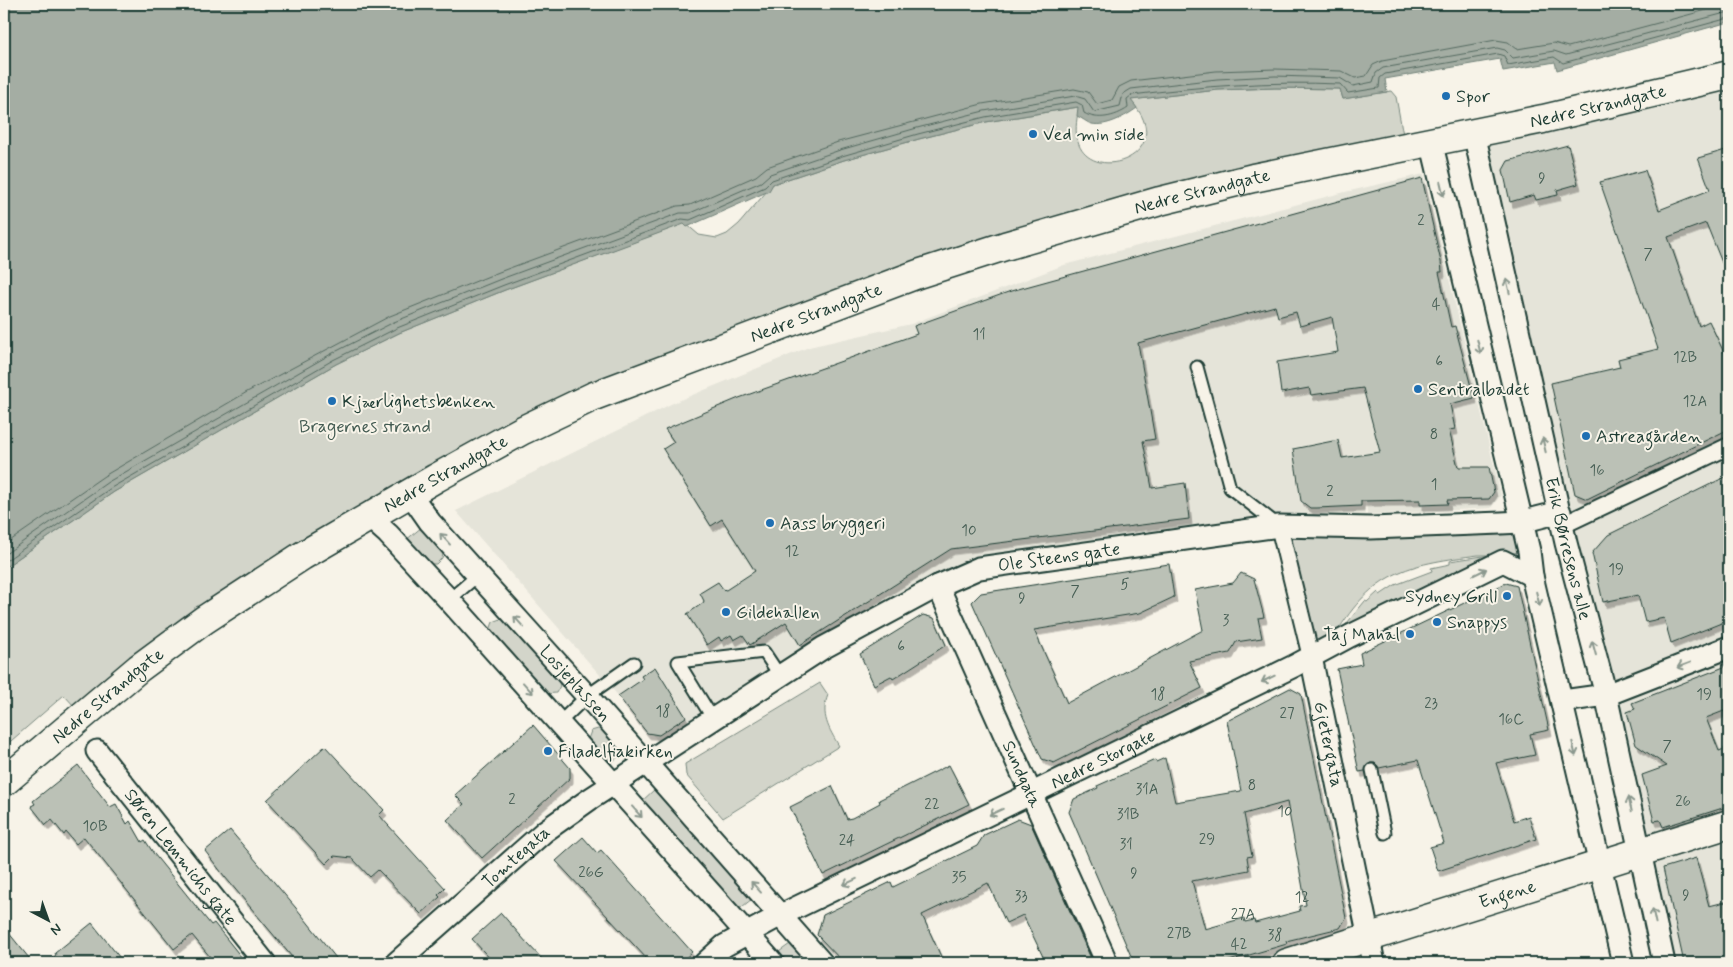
<svg xmlns="http://www.w3.org/2000/svg" width="1733" height="967" viewBox="0 0 1733 967" font-family="Mynerve,sans-serif">
	<defs>
		<filter id="shadow"><feDropShadow dx="3" dy="5.5" stdDeviation="0" flood-color="#0004"/></filter>
	</defs>
	<rect width="100%" height="100%" fill="#f7f3e8"/>
	<filter id="ink" filterUnits="userSpaceOnUse"><feTurbulence type="fractalNoise" baseFrequency=".02" numOctaves="2"/><feDisplacementMap in="SourceGraphic" scale="10" xChannelSelector="R" yChannelSelector="G"/><feConvolveMatrix kernelMatrix="1 2 1 2 8 2 1 2 1" color-interpolation-filters="sRGB"/></filter>
	<g filter="url(#ink)">
		<g fill="#e5e4d9">
			<polygon points="1729,77 1729,963 1664,963 1475,133"/>
			<polygon points="1424,174 1501,495 1491,508 1367,515 1365,479 1365,514 1279,526 938,586 665,749 456,511 673,403 809,347 911,324 1064,265 1341,193"/>
		</g>
		<g fill="#d3d5ca" stroke="#79897f" fill-rule="evenodd">
			<path d="M1276,88L1340,89L1343,99L1391,91L1396,97L1403,135L911,266L345,516L187,614L75,707L64,695L4,747V568L114,492L336,364L399,333L505,290L685,223L699,235L717,238L727,234L739,224L773,184L844,160L919,139L986,122L1079,107C1077,117 1075,128 1077,138C1086,188 1183,156 1130,100L1218,90Z"/>
			<path d="M1521,522L1529,551L1513,553L1503,561L1311,657L1279,526ZM1478,555H1490L1450,561V564L1431,568L1432,571L1395,585L1380,595L1378,592L1367,602L1365,601L1343,628L1339,629C1376,569 1413,564 1478,555Z"/>
			<polygon points="422,527 444,551 442,558 436,564 428,564 406,540"/>
			<polygon points="501,619 505,619 558,679 560,686 556,693 545,694 489,633 493,622"/>
			<path d="M820,683L828,695C820,715 829,729 839,746L723,818L686,775L685,764Z"/>
			<polygon points="598,729 602,729 624,752 608,765 587,742 591,731"/>
			<polygon points="655,789 752,899 738,910 641,802"/>
			<polygon points="790,944 807,963 784,963 776,954"/>
		</g>
		<path fill="#a4ada3" stroke="#6f8077" d="M4,4H1729V22L1557,70L1555,62L1503,71L1500,59L1385,79L1387,92L1343,99L1340,89L1276,88L1218,90L1131,100L1137,108C1126,116 1107,127 1092,124C1087,123 1082,118 1077,116L1078,107L986,122L919,139L844,160L773,184L769,191L687,227L684,224L505,290L399,333L336,364L114,492L4,568Z"/>
		<g fill="none" stroke-linecap="round" stroke-linejoin="round">
			<g stroke="#546a60" stroke-width="1">
				<polyline points="4,545 104,476 247,392 390,316 499,272 677,206 690,205 756,176 767,167 838,142 982,104 1074,89 1088,92 1097,104 1112,100 1119,87 1131,81 1216,71 1275,69 1341,71 1355,78 1366,76 1373,65 1382,61 1496,40 1508,42 1517,49 1554,43 1568,47 1729,4"/>
				<polyline points="4,555 108,482 331,354 394,322 501,279 680,213 690,213 761,182 770,174 840,150 917,128 984,111 1075,96 1085,99 1094,112 1120,106 1123,94 1131,89 1217,79 1275,76 1340,78 1353,86 1373,82 1376,73 1383,68 1497,48 1505,50 1513,58 1554,51 1566,55 1729,12"/>
				<path d="M4,562L111,488L333,360L397,328L504,285L682,219L690,220L765,187L772,180L842,156L918,134L985,117L1076,102L1082,105L1084,113C1097,121 1115,117 1128,108L1127,99L1132,95C1203,86 1269,81 1340,84L1348,93L1379,88L1380,78L1385,74L1498,54L1504,56L1508,65L1554,57L1563,63L1729,18"/>
			</g>
		</g>
		<g fill="#bbc1b6" stroke="#1f3d34" fill-rule="evenodd" filter="url(#shadow)">
			<polygon points="1568,145 1578,184 1557,190 1558,195 1536,200 1534,195 1510,202 1503,170 1508,161"/>
			<polygon points="1729,149 1729,280 1706,223 1668,237 1699,326 1709,321 1729,363 1729,429 1587,499 1575,494 1551,383 1620,367 1618,359 1658,349 1600,182 1645,170 1659,210 1710,190 1698,158"/>
			<polygon points="1422,178 1441,262 1442,272 1439,272 1451,327 1455,326 1474,398 1450,404 1455,429 1449,430 1458,467 1489,467 1494,492 1489,499 1447,500 1448,504 1420,505 1420,500 1361,501 1361,506 1317,508 1310,508 1301,501 1293,449 1338,440 1342,458 1380,452 1363,388 1311,395 1309,388 1281,393 1277,362 1338,352 1332,317 1300,326 1296,312 1278,317 1275,306 1138,343 1155,439 1143,441 1152,488 1185,483 1189,519 951,549 800,645 786,622 750,645 743,635 734,640 731,635 721,641 719,637 707,645 687,614 703,603 704,601 700,593 718,582 723,589 726,590 755,571 722,519 711,526 663,449 674,442 665,429 739,398 917,334 914,326 1011,291"/>
			<polygon points="1729,475 1729,620 1671,643 1664,618 1645,622 1638,595 1603,602 1592,553 1608,535"/>
			<polygon points="1169,564 1174,597 1140,613 1034,630 1067,703 1203,630 1195,590 1233,583 1241,573 1254,579 1264,617 1258,618 1262,638 1236,642 1230,653 1189,661 1202,688 1054,763 1042,759 972,602 981,593"/>
			<polygon points="1506,583 1517,586 1549,730 1530,734 1535,755 1496,763 1514,821 1529,816 1536,839 1438,871 1430,847 1444,843 1418,760 1379,768 1375,763 1370,763 1365,771 1359,772 1337,669 1362,664 1360,653"/>
			<polygon points="923,615 934,618 946,645 893,679 891,676 874,685 860,654"/>
			<polygon points="1729,665 1729,709 1706,718 1719,751 1729,747 1729,806 1663,827 1660,820 1654,821 1642,775 1667,766 1636,745 1627,712 1635,709 1632,703"/>
			<polygon points="655,667 686,717 659,735 647,733 618,696 643,679 641,676"/>
			<path d="M1290,688L1301,694L1346,918L1340,928L1286,941L1287,944L1222,963H1134L1069,812L1074,799L1098,788L1097,786L1155,760L1156,762L1165,758L1175,802L1241,791L1227,721ZM1287,802L1306,905L1299,906L1300,911L1255,923L1254,920L1245,922L1244,918L1205,929L1192,881L1249,870L1247,857L1252,856L1244,814Z"/>
			<polygon points="533,725 570,768 570,778 482,858 447,820 464,804 455,795"/>
			<polygon points="325,746 384,810 379,815 445,888 438,895 440,897 421,914 378,870 370,877 352,858 334,856 326,864 267,800"/>
			<polygon points="78,765 110,807 116,804 127,824 130,821 142,842 145,840 154,854 211,925 214,923 246,963 215,963 192,935 174,949 84,837 76,844 66,832 64,835 52,820 46,825 31,806 35,804 33,801"/>
			<polygon points="949,765 969,804 823,875 790,807 832,786 847,819 852,818 880,803 879,800"/>
			<polygon points="1018,819 1031,824 1093,963 1046,963 1023,915 1006,923 988,883 922,915 944,963 844,963 817,935 823,915 891,882 893,887 977,846 984,835"/>
			<polygon points="230,830 301,914 340,963 297,963 225,877 205,851"/>
			<polygon points="583,837 597,853 601,850 692,952 680,963 652,963 647,959 556,861"/>
			<polygon points="1696,858 1709,906 1729,901 1729,963 1684,963 1663,868"/>
			<polygon points="501,913 527,943 546,963 494,963 472,939"/>
			<polygon points="92,923 124,963 46,963 56,955 55,953"/>
			<polygon points="4,927 33,963 4,963"/>
		</g>
		<g fill="none" stroke-linecap="round" stroke-linejoin="round">
			<defs>
				<g id="service">
					<polyline points="1197,367 1230,488 1279,526"/>
					<polyline points="449,600 478,575"/>
					<polyline points="713,719 678,662 764,652 780,676"/>
					<polyline points="559,723 587,696 634,663"/>
					<polyline points="1372,770 1385,833"/>
				</g>
				<g id="pedestrian">
					<polyline points="1563,525 1729,446"/>
					<polyline points="1279,526 1311,657"/>
				</g>
				<g id="minor">
					<path id="s1" d="M1474,133L1566,543L1606,695L1664,963"/>
					<polyline points="1431,141 1529,551 1532,576 1623,963"/>
					<path id="s2" d="M409,492L430,522L587,696L822,963"/>
					<polyline points="368,516 388,534 449,600 773,963"/>
					<path id="s3" d="M938,586L1107,963"/>
					<path id="s4" d="M1311,657L1374,963"/>
					<polyline points="1563,701 1606,695 1729,647"/>
					<path id="s5" d="M97,751L265,963"/>
					<path id="s6" d="M396,963L545,831L590,799L823,648L938,586L979,568L1279,526L1371,528L1501,523L1521,522L1560,512"/>
					<path id="s7" d="M705,963L724,946L781,915L1294,666L1350,636L1503,561L1532,576"/>
				</g>
				<g id="tertiary">
					<path id="s8" d="M4,782L139,668L204,620L302,556L436,478L523,430L594,396L918,274L1005,246L1160,201L1253,178L1543,119L1729,75"/>
					<path id="s9" d="M1287,963L1729,824"/>
				</g>
			</defs>
			<use href="#service" stroke="#1f3d34" stroke-width="15"/>
			<use href="#pedestrian" stroke="#1f3d34" stroke-width="20"/>
			<use href="#minor" stroke="#1f3d34" stroke-width="25"/>
			<use href="#tertiary" stroke="#1f3d34" stroke-width="31"/>
			<use href="#service" stroke="#f7f3e8" stroke-width="11"/>
			<use href="#pedestrian" stroke="#f7f3e8" stroke-width="16"/>
			<use href="#minor" stroke="#f7f3e8" stroke-width="21"/>
			<use href="#tertiary" stroke="#f7f3e8" stroke-width="28"/>
		</g>
		<defs><path id="oneway-shaft" d="M-6 0H5M1.5-3L5.5 0L1.5 3" fill="none" stroke-width="1.6" stroke-linecap="round" stroke-linejoin="round" transform="scale(1.25)"/></defs>
		<g stroke="#8b988e">
			<use href="#oneway-shaft" transform="translate(1442 189) rotate(77)"/>
			<use href="#oneway-shaft" transform="translate(1508 286) rotate(-103)"/>
			<use href="#oneway-shaft" transform="translate(1479 347) rotate(77)"/>
			<use href="#oneway-shaft" transform="translate(1544 445) rotate(-103)"/>
			<use href="#oneway-shaft" transform="translate(445 539) rotate(-132)"/>
			<use href="#oneway-shaft" transform="translate(1480 572) rotate(-26)"/>
			<use href="#oneway-shaft" transform="translate(1538 599) rotate(76)"/>
			<use href="#oneway-shaft" transform="translate(519 622) rotate(-132)"/>
			<use href="#oneway-shaft" transform="translate(1594 648) rotate(-105)"/>
			<use href="#oneway-shaft" transform="translate(1684 665) rotate(159)"/>
			<use href="#oneway-shaft" transform="translate(1268 679) rotate(154)"/>
			<use href="#oneway-shaft" transform="translate(528 688) rotate(48)"/>
			<use href="#oneway-shaft" transform="translate(1574 749) rotate(77)"/>
			<use href="#oneway-shaft" transform="translate(1630 804) rotate(-103)"/>
			<use href="#oneway-shaft" transform="translate(637 812) rotate(48)"/>
			<use href="#oneway-shaft" transform="translate(996 812) rotate(155)"/>
			<use href="#oneway-shaft" transform="translate(850 882) rotate(155)"/>
			<use href="#oneway-shaft" transform="translate(756 887) rotate(-132)"/>
			<use href="#oneway-shaft" transform="translate(1654 916) rotate(-102)"/>
		</g>
	</g>
	<g fill="#1f6fb2" stroke="#f7f3e8" stroke-width="2">
		<circle cx="1446" cy="96" r="5"/>
		<circle cx="1033" cy="134" r="5"/>
		<circle cx="1418" cy="389" r="5"/>
		<circle cx="332" cy="401" r="5"/>
		<circle cx="1586" cy="436" r="5"/>
		<circle cx="770" cy="523" r="5"/>
		<circle cx="1507" cy="596" r="5"/>
		<circle cx="726" cy="612" r="5"/>
		<circle cx="1437" cy="622" r="5"/>
		<circle cx="1410" cy="634" r="5"/>
		<circle cx="548" cy="751" r="5"/>
	</g>
	<g text-anchor="middle" stroke-width="4" stroke-linejoin="round" paint-order="stroke">
		<g font-size="15" fill="#465e54">
			<text x="1542" y="183">9</text>
			<text x="1421" y="225">2</text>
			<text x="1648" y="259">7</text>
			<text x="1436" y="309">4</text>
			<text x="979" y="339">11</text>
			<text x="1685" y="362">12B</text>
			<text x="1439" y="366">6</text>
			<text x="1695" y="406">12A</text>
			<text x="1434" y="439">8</text>
			<text x="1597" y="475">16</text>
			<text x="1434" y="489">1</text>
			<text x="1330" y="496">2</text>
			<text x="969" y="535">10</text>
			<text x="792" y="556">12</text>
			<text x="1616" y="574">19</text>
			<text x="1125" y="589">5</text>
			<text x="1075" y="596">7</text>
			<text x="1022" y="603">9</text>
			<text x="1226" y="625">3</text>
			<text x="901" y="651">6</text>
			<text x="1158" y="699">18</text>
			<text x="1704" y="699">19</text>
			<text x="1431" y="708">23</text>
			<text x="663" y="716">18</text>
			<text x="1287" y="718">27</text>
			<text x="1511" y="724">16C</text>
			<text x="1667" y="751">7</text>
			<text x="1252" y="790">8</text>
			<text x="1147" y="794">31A</text>
			<text x="512" y="804">2</text>
			<text x="1683" y="806">26</text>
			<text x="932" y="809">22</text>
			<text x="1285" y="816">10</text>
			<text x="1128" y="819">31B</text>
			<text x="95" y="831">10B</text>
			<text x="1207" y="844">29</text>
			<text x="847" y="845">24</text>
			<text x="1126" y="849">31</text>
			<text x="591" y="877">26G</text>
			<text x="1134" y="878">9</text>
			<text x="959" y="882">35</text>
			<text x="1686" y="900">9</text>
			<text x="1021" y="901">33</text>
			<text x="1302" y="902">12</text>
			<text x="1243" y="919">27A</text>
			<text x="1179" y="938">27B</text>
			<text x="1275" y="940">38</text>
			<text x="1239" y="949">42</text>
		</g>
		<g font-size="18" fill="#1f3d34" stroke="#f7f3e8" text-anchor="start">
			<text x="1456" y="102">Spor</text>
			<text x="1043" y="140">Ved min side</text>
			<text x="1428" y="395">Sentralbadet</text>
			<text x="342" y="407">Kjærlighetsbenken</text>
			<text x="1596" y="442">Astreagården</text>
			<text x="780" y="529">Aass bryggeri</text>
			<text x="1497" y="602" text-anchor="end">Sydney Grill</text>
			<text x="736" y="618">Gildehallen</text>
			<text x="1447" y="628">Snappys</text>
			<text x="1400" y="640" text-anchor="end">Taj Mahal</text>
			<text x="558" y="757">Filadelfiakirken</text>
		</g>
		<g font-size="18" fill="#1f3d34" stroke="#f7f3e8">
			<text dy="6" stroke="none"><textPath href="#s8" startOffset="1755">Nedre Strandgate</textPath></text>
			<text dy="6" stroke="none"><textPath href="#s8" startOffset="1350">Nedre Strandgate</textPath></text>
			<text dy="6" stroke="none"><textPath href="#s8" startOffset="945">Nedre Strandgate</textPath></text>
			<text dy="6" stroke="none"><textPath href="#s8" startOffset="540">Nedre Strandgate</textPath></text>
			<text dy="6" stroke="none"><textPath href="#s1" startOffset="426">Erik Børresens alle</textPath></text>
			<text dy="6" stroke="none"><textPath href="#s6" startOffset="788">Ole Steens gate</textPath></text>
			<text dy="6" stroke="none"><textPath href="#s2" startOffset="254">Losjeplassen</textPath></text>
			<text dy="6" stroke="none"><textPath href="#s8" startOffset="135">Nedre Strandgate</textPath></text>
			<text dy="6" stroke="none"><textPath href="#s4" startOffset="89">Gjetergata</textPath></text>
			<text dy="6" stroke="none"><textPath href="#s7" startOffset="448">Nedre Storgate</textPath></text>
			<text dy="6" stroke="none"><textPath href="#s3" startOffset="206">Sundgata</textPath></text>
			<text dy="6" stroke="none"><textPath href="#s5" startOffset="135">Søren Lemmichs gate</textPath></text>
			<text dy="6" stroke="none"><textPath href="#s6" startOffset="160">Tomtegata</textPath></text>
			<text dy="6" stroke="none"><textPath href="#s9" startOffset="231">Engene</textPath></text>
		</g>
		<g font-size="18" fill="#435b52" stroke="#f7f3e8">
			<text x="365" y="432">Bragernes strand</text>
		</g>
	</g>
	<rect width="1733" height="967" fill="none" stroke="#f7f3e8" stroke-width="20"/>
	<rect x="10" y="10" width="1713" height="947" fill="none" stroke="#1f3d34" stroke-width="2" filter="url(#ink)"/>
	<g transform="translate(48 920) rotate(139)" stroke="#f7f3e8" stroke-width="4" paint-order="stroke">
	<path d="M0-4L9 19L0 12L-9 19Z" fill="#1f3d34"/>
	<text y="-8" font-size="14" font-weight="bold" text-anchor="middle" fill="#1f3d34">N</text>
	</g>
</svg>
